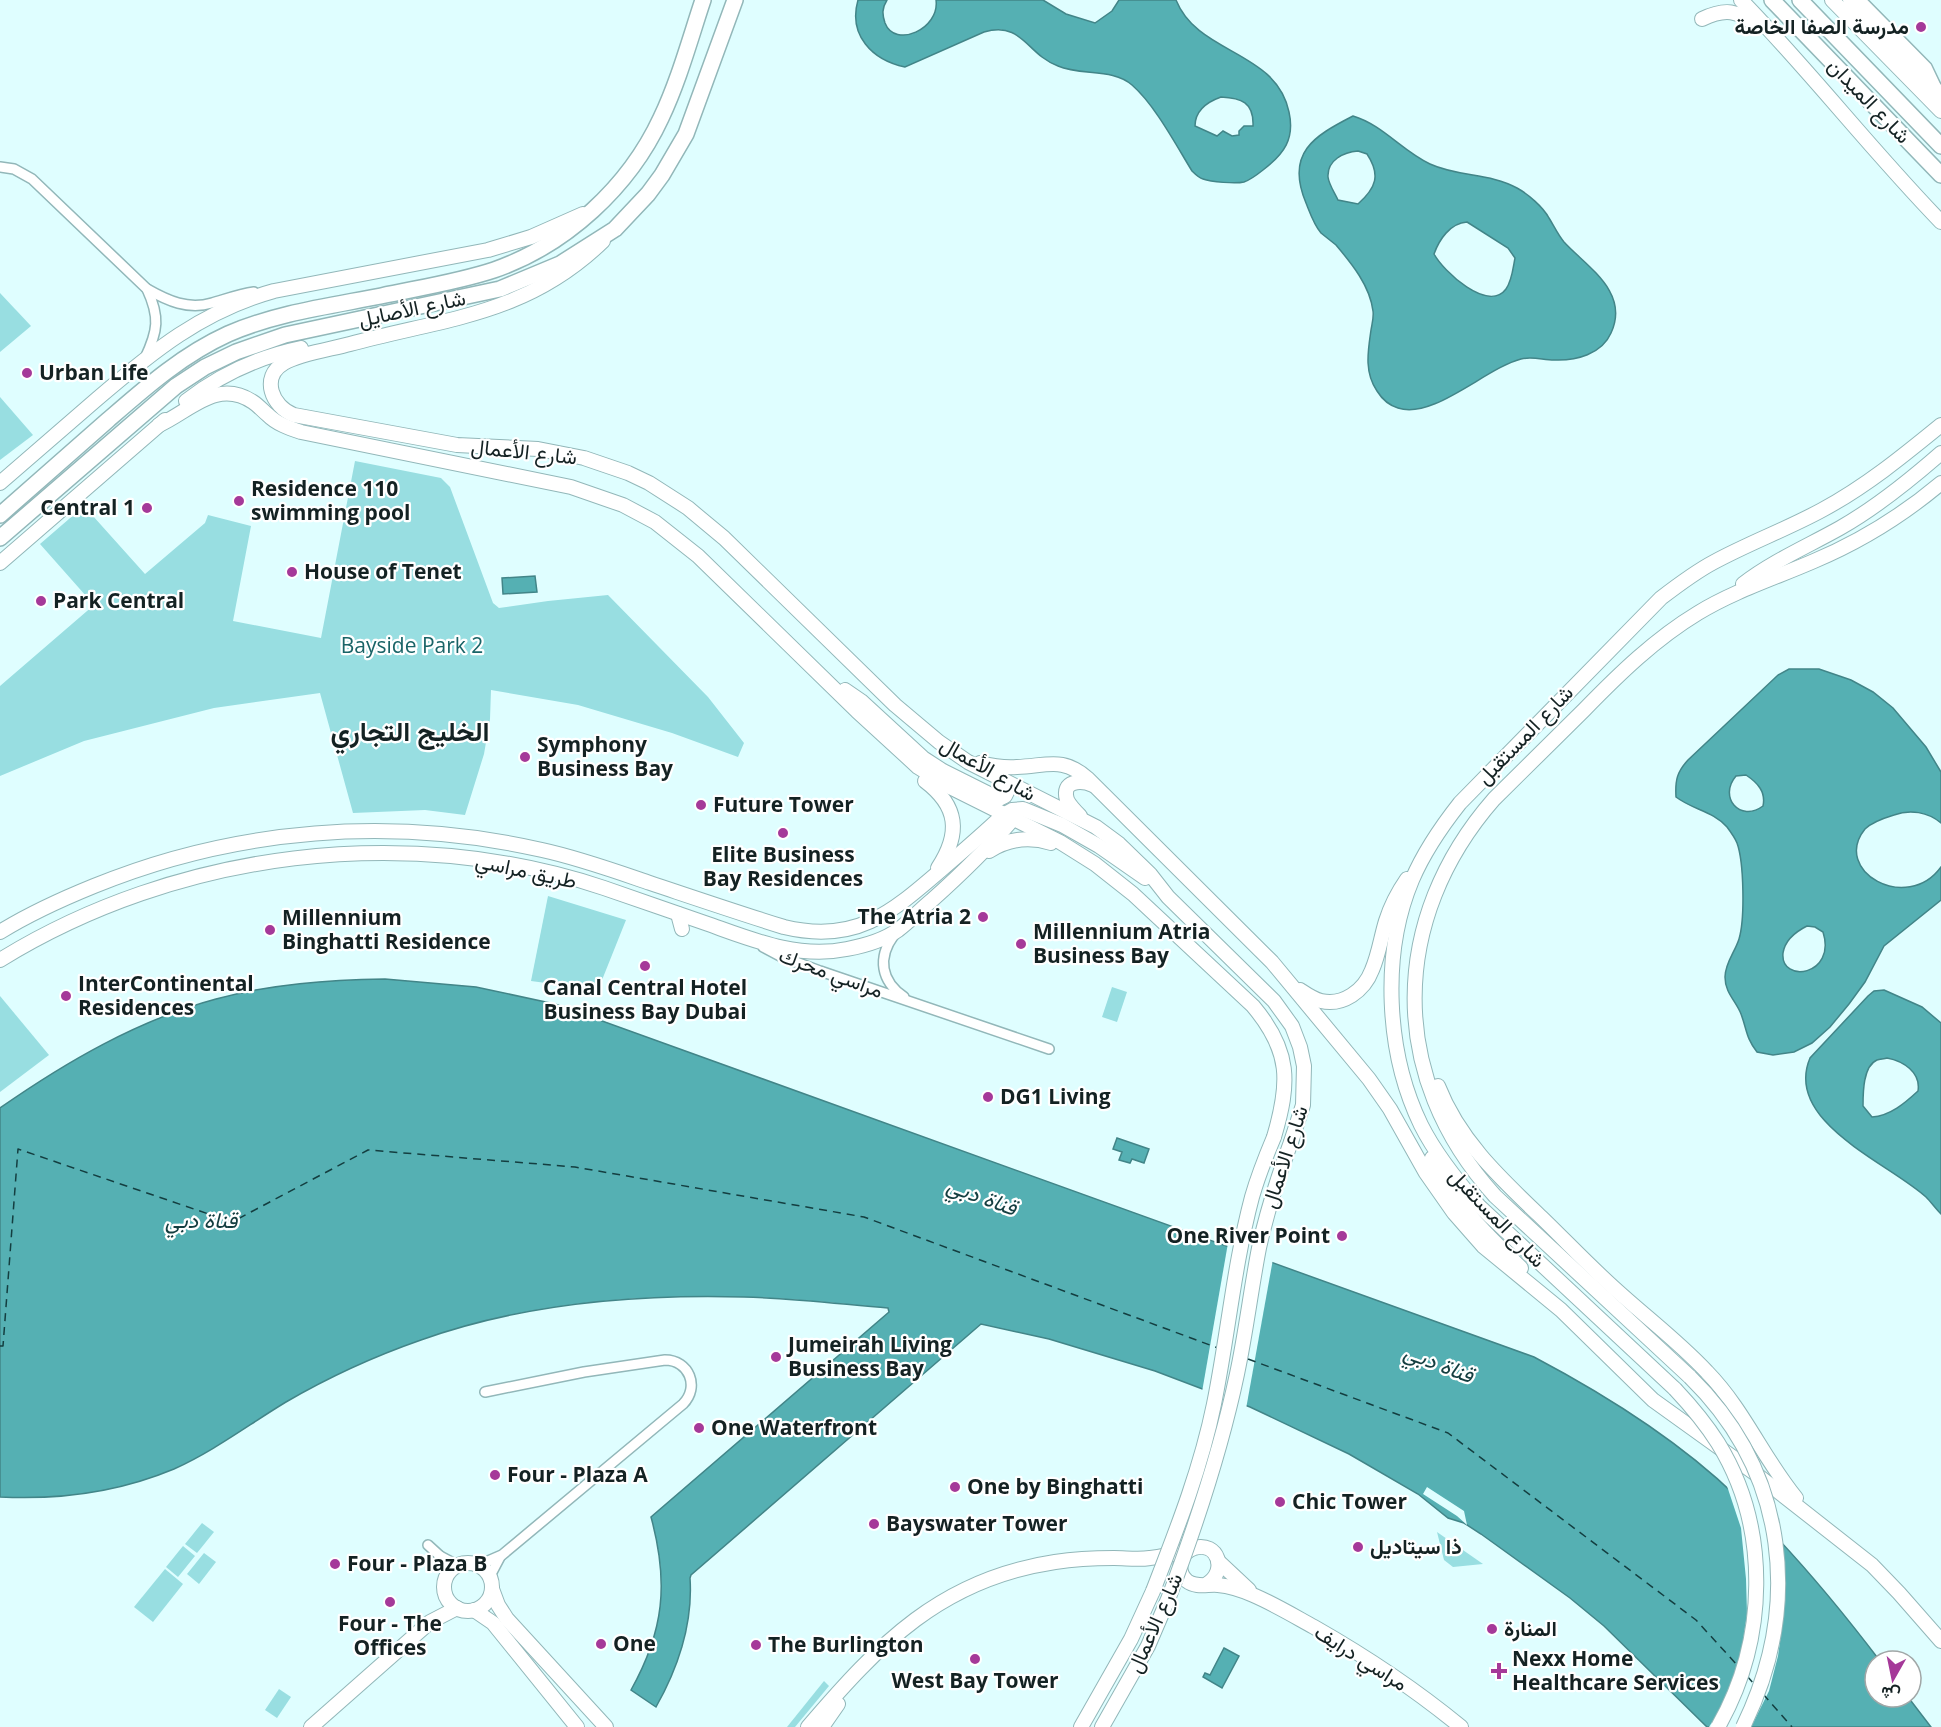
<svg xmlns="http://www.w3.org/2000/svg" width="1941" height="1727" viewBox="0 0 1941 1727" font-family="'Open Sans',Vazirmatn,sans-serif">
	<rect width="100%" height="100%" fill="#dffeff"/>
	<g fill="#98dee1">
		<polygon points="0,293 31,326 0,352"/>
		<polygon points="0,397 33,435 0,460"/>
		<polygon points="355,461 441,478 450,487 493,603 499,608 548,601 608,595 708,697 744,743 738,757 672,733 578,705 491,690 490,719 484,754 465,815 425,810 353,813 320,693 214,708 84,741 0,776 0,686 94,605 40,544 84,506 145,574 205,523 208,515 251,526 233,621 321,638"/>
		<polygon points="548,896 626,920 598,990 531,981"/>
		<polygon points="1112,987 1127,992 1117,1022 1102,1017"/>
		<polygon points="0,996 49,1055 0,1092"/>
		<polygon points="202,1523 214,1532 197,1553 185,1544"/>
		<polygon points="1437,1532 1483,1564 1453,1567 1444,1560"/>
		<polygon points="183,1546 195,1556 178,1577 166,1567"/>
		<polygon points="204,1553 216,1562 199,1584 187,1574"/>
		<polygon points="165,1569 183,1584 153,1622 134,1607"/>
		<polygon points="824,1681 829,1686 795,1727 787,1727"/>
		<polygon points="279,1689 291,1697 277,1718 265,1710"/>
	</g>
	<g fill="#55b0b3" stroke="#428588" stroke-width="1.5" fill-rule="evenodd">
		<path d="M858,0H887C882,8 882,14 885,23C895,49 940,29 936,0H1043L1066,14L1095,23L1112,11L1119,0H1176C1198,55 1276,50 1289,112C1295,139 1284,154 1263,170C1258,174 1250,180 1244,182C1236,184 1211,182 1203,179C1199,178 1195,174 1192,171C1176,145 1155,105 1132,85C1113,68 1081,76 1058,66C1026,54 1023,21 984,32L905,67C872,60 848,35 858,0ZM1221,97C1241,98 1254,102 1253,126H1244L1239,131V135L1232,136L1223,131L1217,136L1195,126C1195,110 1207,102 1221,97Z"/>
		<path d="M1353,116C1383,125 1402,151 1430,164C1458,177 1490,173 1517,188C1528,194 1543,207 1549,218C1554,226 1558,235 1564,242C1587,267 1630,292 1611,333C1602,354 1576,361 1554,360C1543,360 1532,356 1521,359C1486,368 1433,420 1398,408C1388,405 1382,399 1377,391C1364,372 1368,351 1371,330C1372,324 1374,317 1373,311C1370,286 1352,264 1336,245C1331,241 1326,237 1321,233C1314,225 1310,213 1306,203C1285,153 1314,136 1353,116ZM1358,151L1367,154C1381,175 1376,188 1358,204L1338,200C1335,193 1329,185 1328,177C1327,160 1344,152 1358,151ZM1467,222L1508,248L1515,258C1513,268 1512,281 1506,289C1488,313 1443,271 1434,254C1439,240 1450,223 1467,222Z"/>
		<polygon points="535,576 537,592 503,594 502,578"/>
		<path d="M1789,669H1819L1851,680L1873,692L1893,708L1926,747L1941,772V823C1928,812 1910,809 1894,815C1884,818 1872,822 1865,829C1831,871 1907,914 1941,867V900L1884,946L1865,982L1849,1004L1830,1027L1812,1043L1794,1052L1773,1055L1757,1052C1746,1038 1747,1030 1741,1014C1736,1001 1725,993 1725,977C1725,963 1735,952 1739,939C1745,919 1744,862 1737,843C1735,838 1730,831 1727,827C1713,811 1693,810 1676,797C1675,780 1677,772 1688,760L1778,675ZM1746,775C1758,783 1766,792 1763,806C1740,823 1718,797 1736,776ZM1807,926L1815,927L1823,932C1837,976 1780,984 1783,953C1785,940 1795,932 1807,926Z"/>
		<path d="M385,979L476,987L555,1004L1534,1357C1606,1395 1678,1440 1736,1496C1789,1547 1836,1603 1880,1661H1875V1697H1908L1931,1727H1707L1604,1626L1570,1598L1481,1534L1464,1523L1448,1518L1418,1494L1349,1454L1250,1407L1155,1371L1049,1339L981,1324L691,1575L690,1578C693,1623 678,1668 656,1707L631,1690C664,1631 669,1583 651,1517L889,1312L888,1308C840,1304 792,1298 744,1297C635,1294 524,1303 421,1340C375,1356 329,1377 286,1402C248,1425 214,1451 174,1469C119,1492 59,1500 0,1497V1108C66,1062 138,1020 216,999C271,984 328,980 385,979Z"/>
		<path d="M1884,990L1922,1007L1941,1023V1214C1936,1209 1931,1202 1926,1197C1889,1163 1783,1122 1810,1058L1868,996L1874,991ZM1887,1058C1903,1061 1921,1072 1918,1091C1905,1103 1890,1116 1872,1117L1863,1106C1863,1093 1863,1066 1877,1060C1880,1059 1884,1059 1887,1058Z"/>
		<polygon points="1117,1138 1149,1149 1144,1163 1132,1159 1130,1163 1119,1160 1122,1152 1113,1149"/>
		<polygon points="1224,1648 1239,1656 1222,1688 1203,1677 1205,1673 1210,1675"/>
	</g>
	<g fill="#dffeff">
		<polygon points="1228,1243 1273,1259 1246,1409 1202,1392"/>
		<polygon points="1726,1483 1781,1537 1783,1551 1784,1583 1783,1620 1778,1656 1769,1691 1751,1727 1709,1727 1719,1711 1732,1680 1742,1648 1747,1614 1746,1579 1741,1528"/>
		<polygon points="1427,1487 1464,1511 1467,1525 1457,1516 1423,1494"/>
	</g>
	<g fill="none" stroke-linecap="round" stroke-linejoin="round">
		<g stroke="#143e40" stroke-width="1.5" stroke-dasharray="8 6" stroke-linecap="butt">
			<polyline points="0,1346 3,1346 18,1149 232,1222 368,1150 575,1167 864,1217 1218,1348"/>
			<polyline points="1248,1359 1448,1433 1696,1620 1738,1666"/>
			<polyline points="1747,1676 1754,1684"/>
			<polyline points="1763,1694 1792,1727"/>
		</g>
		<defs>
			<g id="street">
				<polyline points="1861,0 1927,67 1936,86"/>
				<path d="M0,167L14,169L32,179L147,289C168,301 188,310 212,303C226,299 240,294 254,292"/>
				<path d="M145,358C158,331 160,317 147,289"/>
				<path d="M894,935C877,958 881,981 904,997"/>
				<polyline points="763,947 780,956 820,971 1049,1049"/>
				<polyline points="428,1545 440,1556 457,1565"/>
				<polyline points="440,1556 448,1573"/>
				<path d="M479,1565L502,1555L683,1404C700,1387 689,1360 665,1360L584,1372L485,1392"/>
				<polyline points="490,1576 500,1557"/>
			</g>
			<g id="secondary">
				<path d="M1741,0C1811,72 1872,151 1941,222"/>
				<polyline points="1832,0 1941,111"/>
				<polyline points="1850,0 1941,95"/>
				<path d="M1702,19C1725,8 1738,10 1757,26"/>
				<path d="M603,241C527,315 446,318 350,344C332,349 299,354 284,363C260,377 272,407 294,415L457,445L538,449L584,458L628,473L649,483L688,508L724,538L895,705L939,742L968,762L1096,827L1119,844L1150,874L1168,897L1274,1001L1292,1026L1300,1047L1304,1066L1303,1105L1291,1142"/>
				<path d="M186,401C221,374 258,357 301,348"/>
				<path d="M159,425C190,411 217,378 253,402C259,406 263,411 268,415C277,424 289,428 301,432L571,487L623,505L655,522L698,556L857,711L918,767L950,787L1060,842L1095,864L1133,894L1253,1006C1291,1051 1290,1083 1274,1137"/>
				<path d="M0,483C32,455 65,427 97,399C152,352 202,311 274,291L488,250L531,237L583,214"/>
				<polyline points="0,563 165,420"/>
				<path d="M1743,584C1773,561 1808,546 1840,528C1877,507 1909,481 1941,453"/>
				<polyline points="845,690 861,701 923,758 943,771 999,799 1005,796 1008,790 1000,779"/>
				<path d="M980,763C992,766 1005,768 1017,767C1047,766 1063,756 1088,779L1272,962L1369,1079L1390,1109L1426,1173L1454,1213L1483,1246L1561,1310L1653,1400L1756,1474L1872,1565L1899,1593L1941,1641"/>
				<path d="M925,781C958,806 961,833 938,868"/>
				<path d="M1080,816C1075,811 1070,806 1067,800C1061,780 1081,780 1093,785"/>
				<path d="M989,851C1008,839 1029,836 1051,843"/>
				<polyline points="678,914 682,929"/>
				<path d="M0,932C29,914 62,899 94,886C236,828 392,816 542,850C579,858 615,871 650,883C695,898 739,913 784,927C855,944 890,914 941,870C962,852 983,834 1003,815L1012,810L1023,809L1062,825L1099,846L1145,878"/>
				<path d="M0,960C177,851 406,822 604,888C639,900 673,912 708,924C753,940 798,959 847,949C863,946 884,940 898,930C910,921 920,910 931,901C960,875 987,849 1013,819L1016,813"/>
				<path d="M1300,990C1306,994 1313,999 1321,1001C1343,1006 1364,991 1372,970C1379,954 1381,937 1386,921C1391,905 1398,892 1407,879"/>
				<path d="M1438,1086C1459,1140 1500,1178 1541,1217C1568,1243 1594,1271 1623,1296C1651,1321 1681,1344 1707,1372C1744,1410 1763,1458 1796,1498"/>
				<path d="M1432,1158C1448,1198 1491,1239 1521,1268"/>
				<path d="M1690,1377L1495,1196C1387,1077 1389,919 1494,799C1524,769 1554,740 1584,710C1619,674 1655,639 1698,613C1734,591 1775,578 1814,561C1859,542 1903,515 1941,483"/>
				<path d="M1675,1389L1479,1206C1457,1181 1436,1155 1421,1125C1386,1053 1381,954 1412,880C1424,852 1441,827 1460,803L1661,598C1678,585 1695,572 1714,562C1749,543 1787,529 1822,510C1865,487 1903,456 1941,425"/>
				<polyline points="1218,1561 1249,1590"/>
				<circle cx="468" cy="1587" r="24"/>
				<path d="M1207,1584C1228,1571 1218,1541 1194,1548C1179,1553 1176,1572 1187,1581C1196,1588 1208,1584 1218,1585C1230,1586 1242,1590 1253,1595C1274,1604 1294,1616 1314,1627C1365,1656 1416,1690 1461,1727"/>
				<polyline points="492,1589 498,1605 507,1619 606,1727"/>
				<polyline points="474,1610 493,1623 577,1727"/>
				<polyline points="311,1727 430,1622 457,1608"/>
				<path d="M808,1727C879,1644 941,1579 1055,1562C1074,1559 1094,1558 1114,1558C1126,1558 1138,1560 1150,1558C1164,1557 1177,1553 1190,1549"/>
				<polyline points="822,1727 838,1704"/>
				<polyline points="1081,1727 1131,1639 1153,1591"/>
				<polyline points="1102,1727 1148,1646 1169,1597"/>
			</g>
			<g id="primary">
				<polyline points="1772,0 1941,175"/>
				<polyline points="1800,0 1941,146"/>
				<path d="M0,515C36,483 72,452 108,420C146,387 182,355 228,334C276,313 330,306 381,296C418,288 458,282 494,270C566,245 629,187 661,118C679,80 690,39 703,0"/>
				<polyline points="0,538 176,386 205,367 236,352 285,335 500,289 560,264 615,229 648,194 662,175 686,134 735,0"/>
			</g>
		</defs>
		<use href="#street" stroke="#92b7b9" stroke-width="12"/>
		<use href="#secondary" stroke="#92b7b9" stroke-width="16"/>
		<use href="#primary" stroke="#92b7b9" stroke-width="18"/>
		<use href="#street" stroke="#fff" stroke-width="9"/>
		<use href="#secondary" stroke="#fff" stroke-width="14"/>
		<use href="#primary" stroke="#fff" stroke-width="15"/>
		<defs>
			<g id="secondary-bridge">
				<path d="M1690,1377C1788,1473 1802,1606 1743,1727"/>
				<path d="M1675,1389C1691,1406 1706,1424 1718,1443C1771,1529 1767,1641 1718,1727"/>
				<path d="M1153,1591C1177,1529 1201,1468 1214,1404C1228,1335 1234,1265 1252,1197C1258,1176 1266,1156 1274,1137"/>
				<path d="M1169,1597C1196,1525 1221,1450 1237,1374C1246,1332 1251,1289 1259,1248C1267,1211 1278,1177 1291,1142"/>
			</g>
		</defs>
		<use href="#secondary-bridge" stroke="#92b7b9" stroke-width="16" stroke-linecap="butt"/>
		<use href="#secondary-bridge" stroke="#fff" stroke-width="14"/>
	</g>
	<g fill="#a53999" stroke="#fff" stroke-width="2">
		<circle cx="1921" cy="27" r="6"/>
		<circle cx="27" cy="373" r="6"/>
		<circle cx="239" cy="501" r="6"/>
		<circle cx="147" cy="508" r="6"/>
		<circle cx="292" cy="572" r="6"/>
		<circle cx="41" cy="601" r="6"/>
		<circle cx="525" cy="757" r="6"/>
		<circle cx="701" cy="805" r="6"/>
		<circle cx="783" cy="833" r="6"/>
		<circle cx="983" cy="917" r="6"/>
		<circle cx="270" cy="930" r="6"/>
		<circle cx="1021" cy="944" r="6"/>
		<circle cx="645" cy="966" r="6"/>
		<circle cx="66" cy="996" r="6"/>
		<circle cx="988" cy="1097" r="6"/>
		<circle cx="1342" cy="1236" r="6"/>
		<circle cx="776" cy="1357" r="6"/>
		<circle cx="699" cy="1428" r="6"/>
		<circle cx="495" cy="1475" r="6"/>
		<circle cx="955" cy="1487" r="6"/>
		<circle cx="1280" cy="1502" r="6"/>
		<circle cx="874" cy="1524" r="6"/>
		<circle cx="1358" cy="1547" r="6"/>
		<circle cx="335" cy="1564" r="6"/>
		<circle cx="390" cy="1602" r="6"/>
		<circle cx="1492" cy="1629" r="6"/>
		<circle cx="601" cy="1644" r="6"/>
		<circle cx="756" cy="1645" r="6"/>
		<circle cx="975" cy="1659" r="6"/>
		<path d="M1496 1662h6v6h6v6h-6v6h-6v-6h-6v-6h6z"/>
	</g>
	<g text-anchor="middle" stroke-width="4.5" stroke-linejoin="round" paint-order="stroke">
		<g font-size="21" font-weight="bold" fill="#142223" stroke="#fff" text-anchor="start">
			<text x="1909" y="34" text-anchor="end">مدرسة الصفا الخاصة</text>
			<text x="39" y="380">Urban Life</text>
			<text x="251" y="496">Residence 110<tspan x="251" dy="24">swimming pool</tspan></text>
			<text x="135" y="515" text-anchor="end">Central 1</text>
			<text x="304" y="579">House of Tenet</text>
			<text x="53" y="608">Park Central</text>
			<text x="537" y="752">Symphony<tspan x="537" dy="24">Business Bay</tspan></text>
			<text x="713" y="812">Future Tower</text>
			<text x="783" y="862" text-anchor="middle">Elite Business<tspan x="783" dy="24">Bay Residences</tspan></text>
			<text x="971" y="924" text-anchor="end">The Atria 2</text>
			<text x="282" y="925">Millennium<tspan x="282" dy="24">Binghatti Residence</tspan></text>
			<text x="1033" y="939">Millennium Atria<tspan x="1033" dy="24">Business Bay</tspan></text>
			<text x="78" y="991">InterContinental<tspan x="78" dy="24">Residences</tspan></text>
			<text x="645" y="995" text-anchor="middle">Canal Central Hotel<tspan x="645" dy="24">Business Bay Dubai</tspan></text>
			<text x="1000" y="1104">DG1 Living</text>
			<text x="1330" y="1243" text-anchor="end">One River Point</text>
			<text x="788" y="1352">Jumeirah Living<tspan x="788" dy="24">Business Bay</tspan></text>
			<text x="711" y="1435">One Waterfront</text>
			<text x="507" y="1482">Four - Plaza A</text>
			<text x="967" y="1494">One by Binghatti</text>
			<text x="1292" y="1509">Chic Tower</text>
			<text x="886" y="1531">Bayswater Tower</text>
			<text x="1370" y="1554">ذا سيتاديل</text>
			<text x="347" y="1571">Four - Plaza B</text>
			<text x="390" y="1631" text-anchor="middle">Four - The<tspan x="390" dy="24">Offices</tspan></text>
			<text x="1504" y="1636">المنارة</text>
			<text x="613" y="1651">One</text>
			<text x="768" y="1652">The Burlington</text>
			<text x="1512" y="1666">Nexx Home<tspan x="1512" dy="24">Healthcare Services</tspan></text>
			<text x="975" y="1688" text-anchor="middle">West Bay Tower</text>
		</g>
		<g font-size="21" fill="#142223" stroke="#fff">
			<text transform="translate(1869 101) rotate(46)" y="7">شارع الميدان</text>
			<text transform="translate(412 309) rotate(-12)" y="7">شارع الأصايل</text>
			<text transform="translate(524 452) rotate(6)" y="7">شارع الأعمال</text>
			<text transform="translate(1525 735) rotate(-46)" y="7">شارع المستقبل</text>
			<text transform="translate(988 769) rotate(30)" y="7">شارع الأعمال</text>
			<text transform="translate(526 871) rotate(12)" y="7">طريق مراسي</text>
			<text transform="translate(831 973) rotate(20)" y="7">مراسي محرك</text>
			<text transform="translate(1285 1157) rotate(-72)" y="7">شارع الأعمال</text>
			<text transform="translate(1497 1218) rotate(46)" y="7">شارع المستقبل</text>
			<text transform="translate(1155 1623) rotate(-66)" y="7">شارع الأعمال</text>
			<text transform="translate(1361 1658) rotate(32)" y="7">مراسي درايف</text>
		</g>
		<g font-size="21" fill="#196467" stroke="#fff">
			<text x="412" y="653">Bayside Park 2</text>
		</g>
		<g font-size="22" font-style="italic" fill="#143e40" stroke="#fff">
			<text transform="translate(982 1196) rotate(20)" y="8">قناة دبي</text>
			<text x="201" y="1228">قناة دبي</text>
			<text transform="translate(1439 1363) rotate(21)" y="8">قناة دبي</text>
		</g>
		<g font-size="27" font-weight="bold" fill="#142223" stroke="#fff">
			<text x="410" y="741">الخليج التجاري</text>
		</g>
	</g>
	<g transform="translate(1893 1679) rotate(189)"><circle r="28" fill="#ffffff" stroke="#a1a7a7" stroke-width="1.5"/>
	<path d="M0-4.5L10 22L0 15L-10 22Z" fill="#a53999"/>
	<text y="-9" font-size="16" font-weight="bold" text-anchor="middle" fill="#142223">ش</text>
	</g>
</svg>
